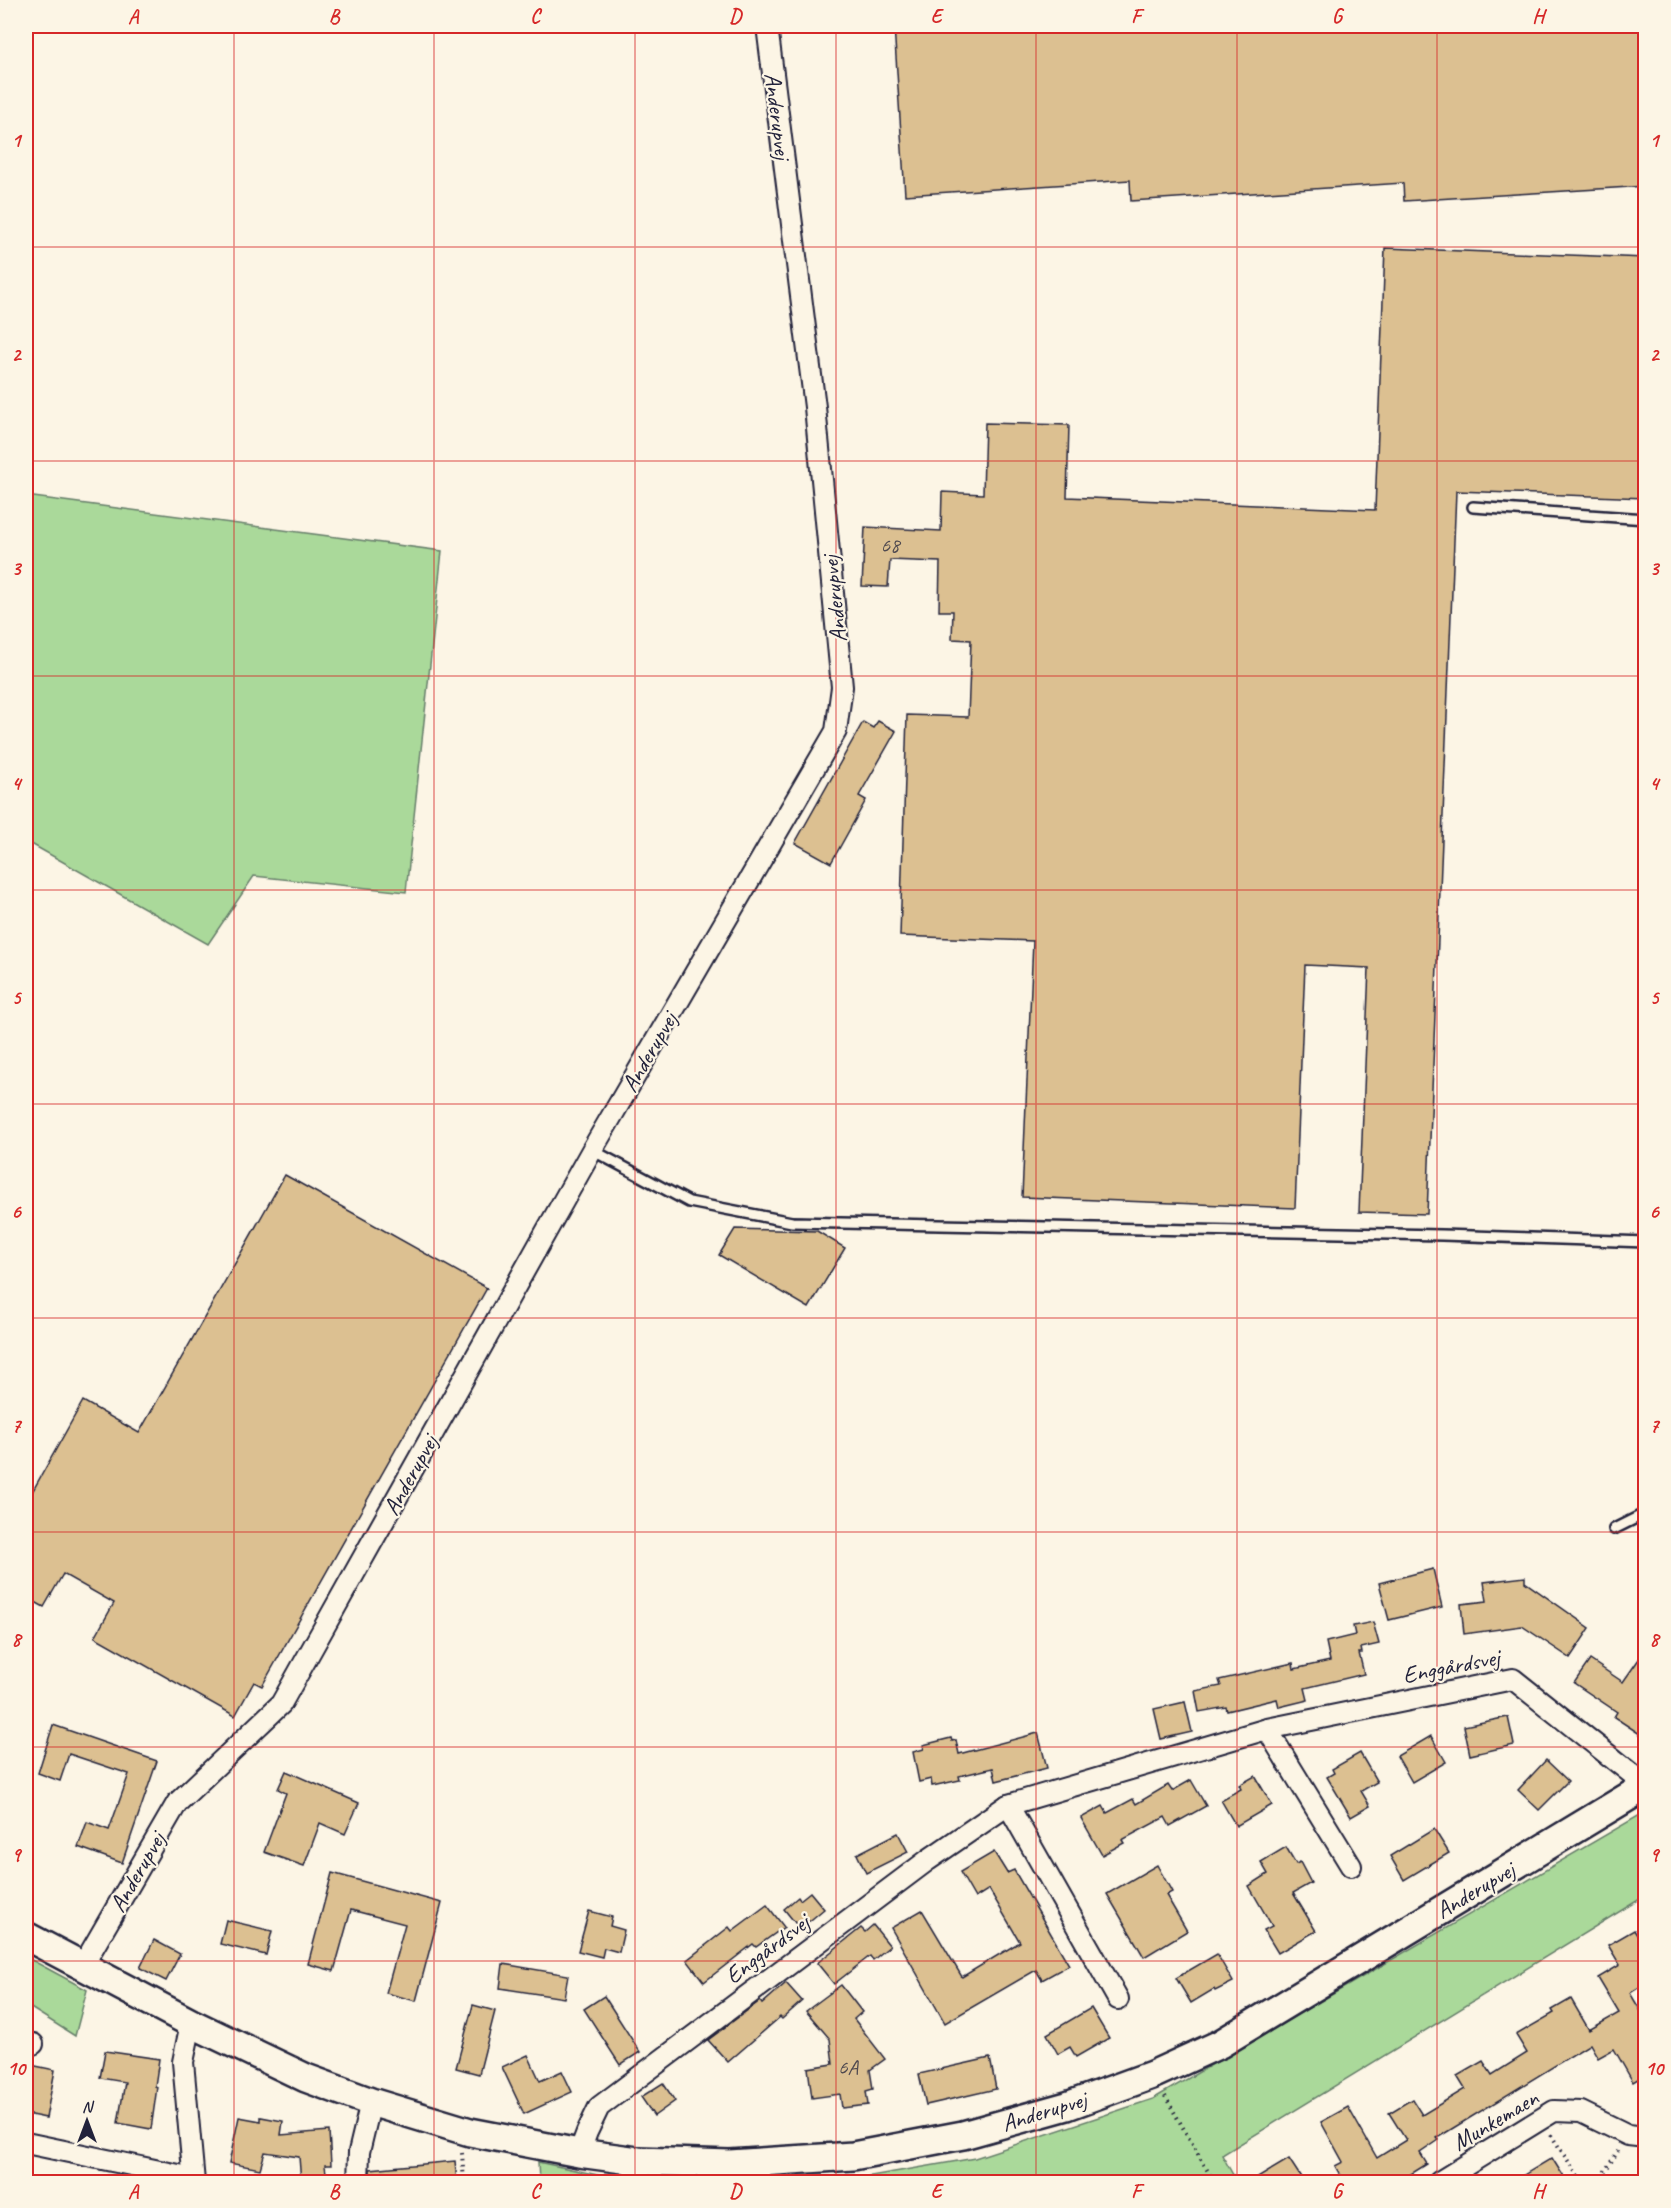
<svg xmlns="http://www.w3.org/2000/svg" width="1671" height="2208" viewBox="0 0 1671 2208" font-family="Caveat,sans-serif">
	<rect width="100%" height="100%" fill="#fcf5e5"/>
	<filter id="ink" filterUnits="userSpaceOnUse"><feTurbulence type="fractalNoise" baseFrequency=".0167" numOctaves="2"/><feDisplacementMap in="SourceGraphic" scale="12" xChannelSelector="R" yChannelSelector="G"/><feConvolveMatrix kernelMatrix="1 2 1 2 8 2 1 2 1" color-interpolation-filters="sRGB"/></filter>
	<g filter="url(#ink)">
		<g fill="#aad99a" stroke="#667e6a" stroke-width="1.5">
			<polygon points="26,496 442,551 406,892 254,876 208,944 26,841"/>
			<polygon points="1645,1812 1645,1896 1222,2155 1237,2182 809,2182 848,2180 975,2158 1153,2099"/>
			<polygon points="26,1957 87,1990 75,2036 26,2005"/>
			<polygon points="538,2162 630,2182 539,2182"/>
		</g>
		<g fill="#dcc091" stroke="#22223b" stroke-width="1.5">
			<polygon points="894,26 1646,26 1646,186 1404,201 1403,183 1131,201 1130,180 905,195"/>
			<polygon points="1385,248 1646,258 1646,498 1456,491 1427,1214 1359,1212 1369,968 1305,965 1295,1208 1022,1197 1033,941 900,936 907,715 968,717 971,640 952,639 953,611 939,611 940,562 890,560 888,587 862,586 865,527 941,531 942,492 983,494 985,423 1069,425 1067,497 1375,510"/>
			<polygon points="878,721 896,731 859,796 866,800 831,863 795,843 863,722 873,728"/>
			<polygon points="285,1175 487,1288 262,1686 254,1682 235,1716 95,1637 114,1603 63,1574 44,1607 26,1597 26,1503 83,1401 139,1433"/>
			<polygon points="735,1229 817,1231 845,1248 809,1308 719,1255"/>
			<polygon points="1433,1569 1442,1607 1389,1620 1379,1583"/>
			<polygon points="1525,1577 1525,1582 1590,1628 1570,1658 1522,1626 1464,1634 1461,1604 1487,1601 1484,1582"/>
			<polygon points="1373,1622 1379,1644 1361,1648 1362,1653 1359,1653 1364,1674 1305,1688 1308,1700 1279,1707 1277,1699 1227,1711 1226,1707 1199,1712 1195,1691 1221,1686 1219,1680 1293,1663 1294,1669 1330,1661 1326,1642 1355,1635 1353,1626"/>
			<polygon points="1646,1649 1646,1738 1614,1717 1617,1712 1574,1683 1590,1660 1623,1682"/>
			<polygon points="1185,1702 1192,1732 1161,1739 1154,1709"/>
			<polygon points="1508,1717 1514,1745 1470,1755 1464,1726"/>
			<polygon points="53,1725 157,1761 122,1863 78,1847 87,1822 109,1830 129,1774 69,1754 60,1781 38,1773"/>
			<polygon points="1038,1733 1047,1768 996,1781 993,1768 959,1776 960,1780 932,1786 931,1779 919,1782 913,1752 924,1749 923,1745 951,1738 952,1741 956,1740 959,1754"/>
			<polygon points="1431,1736 1446,1762 1412,1782 1397,1756"/>
			<polygon points="1360,1753 1377,1782 1361,1791 1370,1806 1351,1817 1327,1777 1334,1773 1332,1769"/>
			<polygon points="1546,1760 1568,1781 1539,1810 1518,1790"/>
			<polygon points="286,1771 359,1803 345,1834 320,1823 304,1866 264,1852 286,1793 278,1789"/>
			<polygon points="1255,1776 1272,1805 1236,1826 1221,1800 1241,1789 1239,1785"/>
			<polygon points="1191,1780 1206,1806 1170,1826 1165,1817 1122,1840 1124,1843 1102,1855 1081,1818 1103,1806 1107,1813 1133,1799 1136,1804 1168,1785 1172,1791"/>
			<polygon points="1434,1829 1449,1853 1404,1880 1390,1856"/>
			<polygon points="898,1833 908,1852 866,1873 857,1854"/>
			<polygon points="1286,1847 1296,1864 1300,1862 1311,1883 1293,1893 1316,1931 1278,1953 1264,1930 1272,1926 1249,1886 1268,1874 1261,1862"/>
			<polygon points="994,1852 1007,1873 1014,1870 1069,1965 1042,1980 1036,1970 945,2023 891,1928 922,1910 962,1977 1020,1942 989,1889 975,1898 960,1872"/>
			<polygon points="1157,1865 1172,1892 1166,1895 1187,1931 1144,1957 1107,1894"/>
			<polygon points="332,1873 442,1903 416,2001 386,1993 405,1924 351,1910 334,1971 308,1964"/>
			<polygon points="810,1892 824,1909 800,1929 784,1909 798,1897 800,1900"/>
			<polygon points="767,1905 784,1927 756,1947 753,1944 704,1982 687,1960 729,1927 732,1931"/>
			<polygon points="589,1911 612,1917 610,1926 624,1930 619,1952 604,1948 602,1957 578,1951"/>
			<polygon points="226,1920 272,1931 266,1955 220,1944"/>
			<polygon points="873,1925 890,1946 873,1960 870,1956 834,1984 817,1963 861,1928 865,1932"/>
			<polygon points="1634,1930 1646,1950 1646,1983 1630,1993 1646,2020 1646,2074 1633,2082 1614,2049 1598,2058 1590,2044 1437,2138 1439,2140 1420,2153 1427,2164 1398,2182 1344,2182 1335,2166 1343,2162 1321,2122 1348,2107 1377,2158 1406,2140 1389,2113 1412,2099 1422,2115 1465,2089 1457,2076 1483,2061 1492,2075 1527,2053 1516,2035 1554,2013 1552,2010 1571,1999 1589,2030 1619,2013 1598,1978 1620,1965 1608,1945"/>
			<polygon points="154,1940 180,1954 166,1981 140,1968"/>
			<polygon points="1217,1954 1233,1982 1215,1991 1214,1989 1191,2003 1176,1978"/>
			<polygon points="503,1964 568,1975 564,1998 500,1988"/>
			<polygon points="786,1983 802,2001 782,2019 780,2017 728,2062 708,2040 760,2001 762,2004"/>
			<polygon points="841,1985 862,2012 854,2019 885,2059 870,2070 873,2089 866,2091 868,2105 842,2108 840,2094 812,2098 808,2068 833,2064 830,2039 806,2011"/>
			<polygon points="604,1996 640,2052 620,2065 584,2009"/>
			<polygon points="473,2005 495,2011 479,2074 456,2068"/>
			<polygon points="1091,2008 1109,2038 1076,2057 1070,2047 1058,2054 1047,2034"/>
			<polygon points="105,2051 159,2059 155,2086 157,2087 151,2129 118,2123 125,2082 100,2078"/>
			<polygon points="528,2055 540,2081 562,2071 572,2092 524,2114 502,2067"/>
			<polygon points="990,2058 996,2089 926,2105 919,2074"/>
			<polygon points="26,2064 55,2070 46,2118 26,2114 29,2092 26,2091"/>
			<polygon points="663,2083 675,2101 654,2116 641,2097"/>
			<polygon points="239,2117 261,2121 261,2117 283,2121 281,2135 329,2131 331,2165 325,2165 327,2182 301,2182 299,2157 265,2152 260,2169 229,2163"/>
			<polygon points="1552,2158 1567,2182 1512,2182"/>
			<polygon points="1289,2159 1304,2182 1251,2182"/>
			<polygon points="455,2161 457,2182 370,2182 370,2169"/>
		</g>
		<g fill="none" stroke-linecap="round" stroke-linejoin="round">
			<defs>
				<g id="lane">
					<polyline points="1473,507 1646,519"/>
					<polyline points="592,1150 689,1202 792,1222 1442,1235 1646,1242"/>
					<polyline points="1614,1529 1646,1513"/>
				</g>
				<g id="street">
					<polyline points="1267,1729 1351,1866"/>
					<polyline points="1008,1805 1118,1999"/>
					<polyline points="82,1967 177,1803 281,1704 592,1150 836,731 842,687 838,645 815,407 767,26"/>
					<polyline points="191,2023 183,2062 194,2182"/>
					<polyline points="26,2043 33,2044"/>
					<polyline points="26,2143 193,2178"/>
					<polyline points="579,2153 587,2132 599,2107 928,1860 1008,1805 1267,1729 1513,1679 1646,1785"/>
					<polyline points="358,2182 359,2152 371,2102"/>
					<polyline points="1439,2182 1554,2111 1581,2112 1628,2135 1646,2137"/>
				</g>
				<polyline id="secondary" points="26,1936 191,2023 306,2078 371,2102 470,2132 579,2153 638,2161 730,2164 853,2156 963,2135 1067,2106 1152,2075 1220,2044 1646,1786"/>
			</defs>
			<use href="#lane" stroke="#22223b" stroke-width="14"/>
			<use href="#street" stroke="#22223b" stroke-width="24"/>
			<use href="#secondary" stroke="#22223b" stroke-width="32"/>
			<g stroke="#22223b" stroke-width="4" stroke-dasharray="1.5 4.5" stroke-linecap="butt">
				<polyline points="1165,2096 1214,2182"/>
				<polyline points="1551,2135 1582,2182"/>
				<polyline points="462,2153 464,2182"/>
				<polyline points="1598,2182 1618,2151"/>
			</g>
			<use href="#lane" stroke="#fcf5e5" stroke-width="9"/>
			<use href="#street" stroke="#fcf5e5" stroke-width="20"/>
			<use href="#secondary" stroke="#fcf5e5" stroke-width="27"/>
		</g>
	</g>
	<path fill="none" stroke="#d62828" stroke-width="1.5" stroke-opacity="0.55" d="M234,26V2182M434,26V2182M635,26V2182M836,26V2182M1036,26V2182M1237,26V2182M1437,26V2182M26,247H1646M26,461H1646M26,676H1646M26,890H1646M26,1104H1646M26,1318H1646M26,1532H1646M26,1747H1646M26,1961H1646"/>
	<g text-anchor="middle" stroke-width="4.5" stroke-linejoin="round" paint-order="stroke">
		<g font-size="21" fill="#504a50">
			<text x="890" y="552">68</text>
			<text x="848" y="2074">6A</text>
		</g>
		<g font-size="24" fill="#22223b" stroke="#fcf5e5">
			<text transform="translate(778 116) rotate(83)" y="8">Anderupvej</text>
			<text transform="translate(834 599) rotate(-96)" y="8">Anderupvej</text>
			<text transform="translate(649 1052) rotate(-60)" y="8">Anderupvej</text>
			<text transform="translate(410 1475) rotate(-61)" y="8">Anderupvej</text>
			<text transform="translate(1451 1666) rotate(-11)" y="8">Enggårdsvej</text>
			<text transform="translate(137 1872) rotate(-60)" y="8">Anderupvej</text>
			<text transform="translate(1475 1890) rotate(-31)" y="8">Anderupvej</text>
			<text transform="translate(767 1949) rotate(-37)" y="8">Enggårdsvej</text>
			<text transform="translate(1044 2111) rotate(-17)" y="8">Anderupvej</text>
			<text transform="translate(1495 2120) rotate(-31)" y="8">Munkemaen</text>
		</g>
	</g>
	<rect width="1671" height="2208" fill="none" stroke="#fcf5e5" stroke-width="66"/>
	<g transform="translate(87 2121)" stroke="#fcf5e5" stroke-width="4.5" paint-order="stroke">
	<path d="M0-4.5L10 22L0 15L-10 22Z" fill="#22223b"/>
	<text y="-9" font-size="16" font-weight="bold" text-anchor="middle" fill="#22223b">N</text>
	</g>
	<rect x="33" y="33" width="1605" height="2142" fill="none" stroke="#d62828" stroke-width="2"/>
	<g font-size="20" text-anchor="middle" font-weight="bold" fill="#d62828">
		<text x="133" y="23">A</text>
		<text x="334" y="23">B</text>
		<text x="535" y="23">C</text>
		<text x="735" y="23">D</text>
		<text x="936" y="23">E</text>
		<text x="1136" y="23">F</text>
		<text x="1337" y="23">G</text>
		<text x="1538" y="23">H</text>
		<text x="16" y="147">1</text>
		<text x="1654" y="147">1</text>
		<text x="16" y="361">2</text>
		<text x="1654" y="361">2</text>
		<text x="16" y="575">3</text>
		<text x="1654" y="575">3</text>
		<text x="16" y="790">4</text>
		<text x="1654" y="790">4</text>
		<text x="16" y="1004">5</text>
		<text x="1654" y="1004">5</text>
		<text x="16" y="1218">6</text>
		<text x="1654" y="1218">6</text>
		<text x="16" y="1432">7</text>
		<text x="1654" y="1432">7</text>
		<text x="16" y="1646">8</text>
		<text x="1654" y="1646">8</text>
		<text x="16" y="1861">9</text>
		<text x="1654" y="1861">9</text>
		<text x="16" y="2075">10</text>
		<text x="1654" y="2075">10</text>
		<text x="133" y="2198">A</text>
		<text x="334" y="2198">B</text>
		<text x="535" y="2198">C</text>
		<text x="735" y="2198">D</text>
		<text x="936" y="2198">E</text>
		<text x="1136" y="2198">F</text>
		<text x="1337" y="2198">G</text>
		<text x="1538" y="2198">H</text>
	</g>
</svg>
